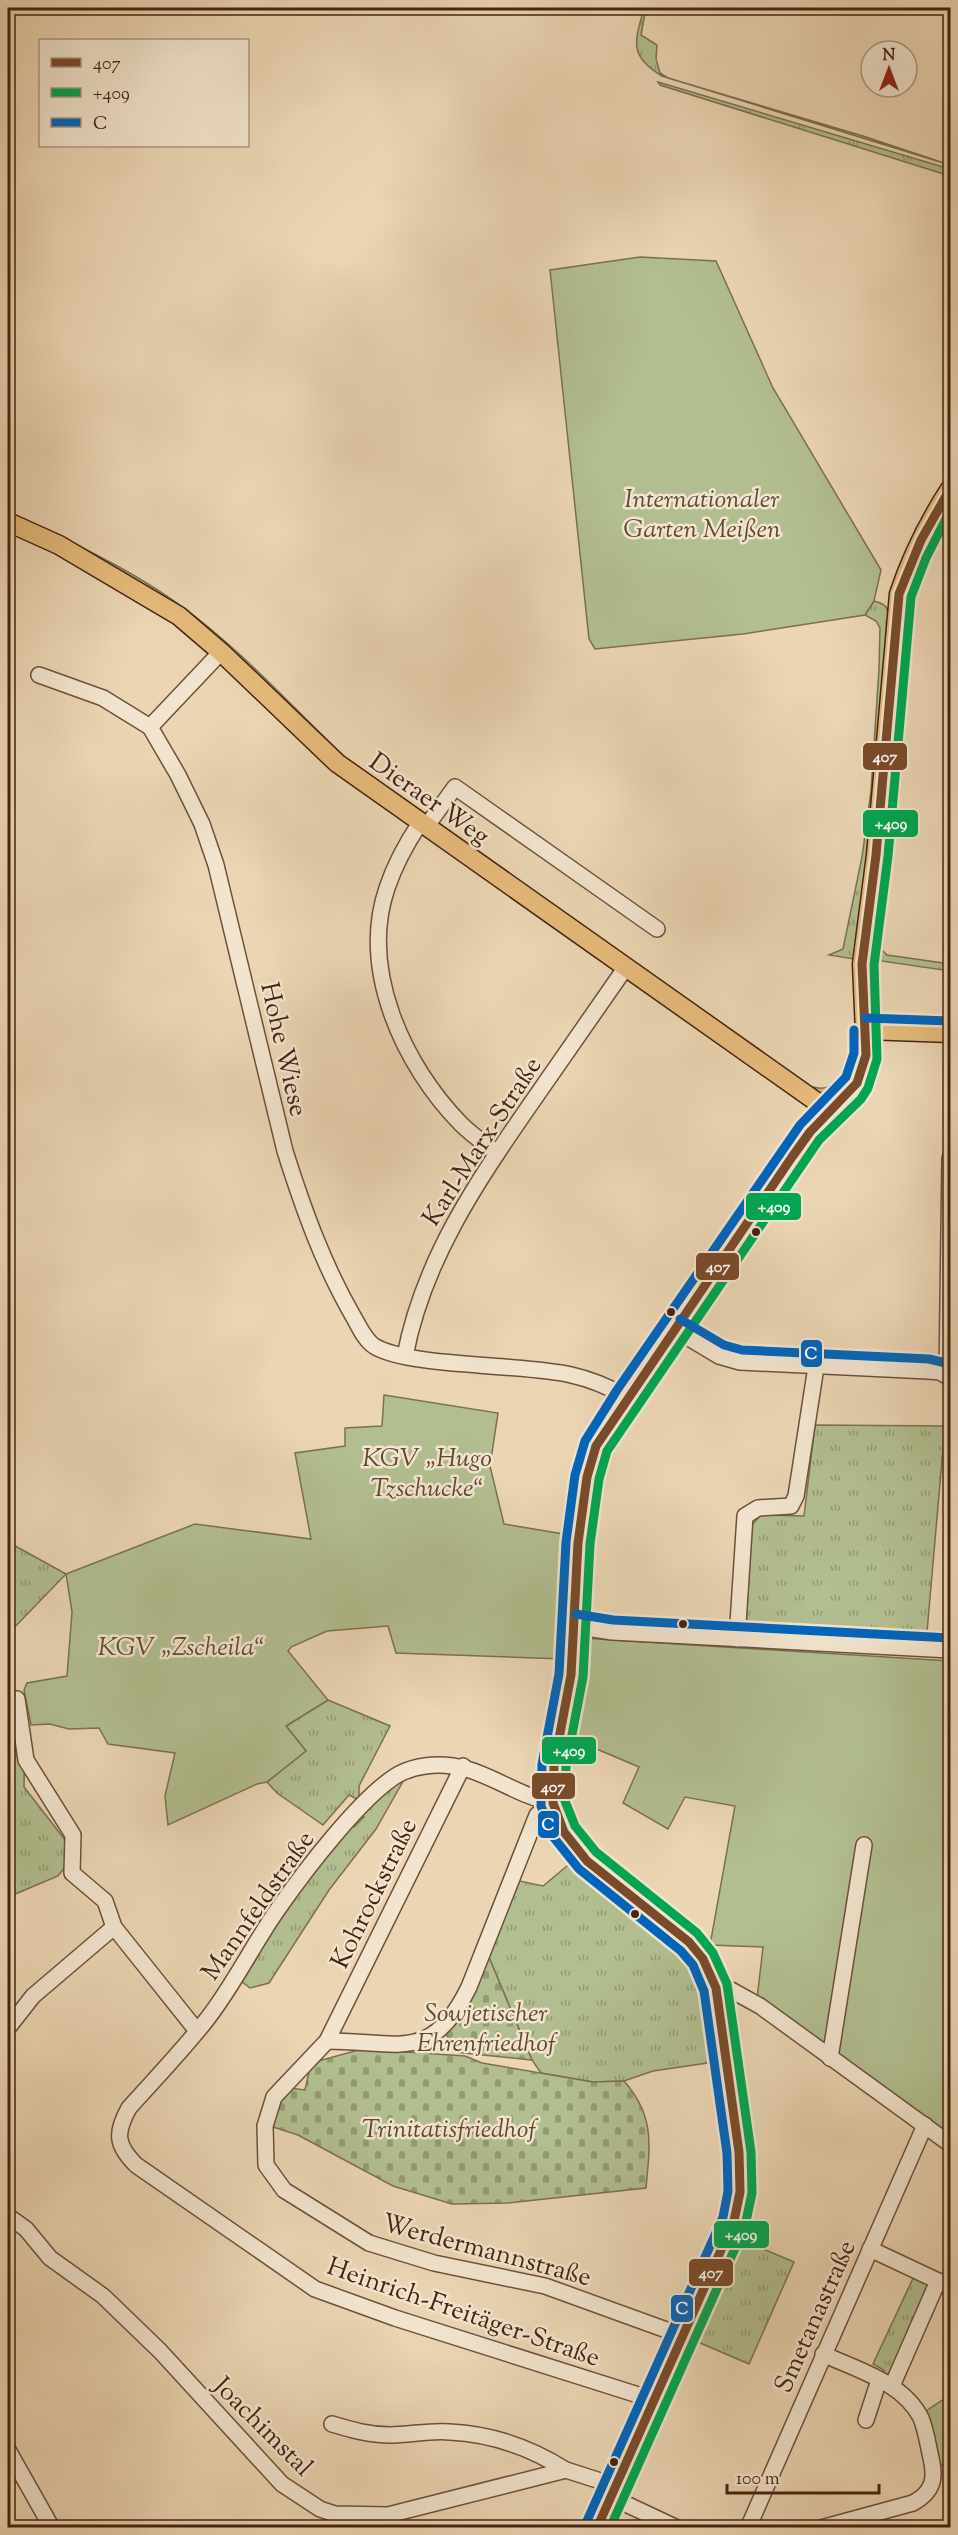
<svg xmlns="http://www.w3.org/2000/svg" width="958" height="2535" viewBox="0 0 958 2535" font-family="'Sorts Mill Goudy',serif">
	<defs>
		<pattern id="grass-tufts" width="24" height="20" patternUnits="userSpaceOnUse" patternTransform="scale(1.5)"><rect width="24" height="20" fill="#b2be90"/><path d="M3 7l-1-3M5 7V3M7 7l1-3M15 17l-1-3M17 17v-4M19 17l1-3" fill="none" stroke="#939a74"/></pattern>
		<pattern id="cemetery-stones" width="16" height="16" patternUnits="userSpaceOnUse" patternTransform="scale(1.5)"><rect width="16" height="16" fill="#b2be90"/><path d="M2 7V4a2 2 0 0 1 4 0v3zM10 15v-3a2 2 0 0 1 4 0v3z" fill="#939a74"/></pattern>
	</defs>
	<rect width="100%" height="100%" fill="#ebd5b3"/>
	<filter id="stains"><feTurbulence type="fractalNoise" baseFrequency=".00333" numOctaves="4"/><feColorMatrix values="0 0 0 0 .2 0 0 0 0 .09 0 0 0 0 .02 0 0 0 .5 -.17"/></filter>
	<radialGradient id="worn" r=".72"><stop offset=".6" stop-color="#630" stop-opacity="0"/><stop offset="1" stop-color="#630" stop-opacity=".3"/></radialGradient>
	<g fill="url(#grass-tufts)" stroke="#7c7051" stroke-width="1.5">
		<path d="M644,8H646L641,35L657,45L656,59L660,73L668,78L863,136L950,165L662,76C628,56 635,41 644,8Z"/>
		<polygon points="658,82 950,169 950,176 660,85"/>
		<path d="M8,513C65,539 125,566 177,603C239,647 289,704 343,755L335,759L210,637L8,516Z"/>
		<path d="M874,601C885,604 888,606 888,618L875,792L854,959L829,955L843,949L862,857L871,791L879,669L880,628L876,621L865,615Z"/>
		<polygon points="899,755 897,767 902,769 893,855 883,853 894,757"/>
		<polygon points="880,879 887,879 882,950 887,955 950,964 950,971 875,960 872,993 868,965"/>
		<path d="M857,1058L852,1077L837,1095L827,1097L811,1091L813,1087C839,1094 839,1068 857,1058Z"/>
		<polygon points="815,1425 945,1426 927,1632 923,1638 755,1631 746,1622 752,1525 761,1515 804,1516"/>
		<polygon points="8,1542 66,1574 8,1634"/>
		<polygon points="328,1700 390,1726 359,1786 359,1800 349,1795 323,1825 277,1793 267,1782 306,1751 286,1726"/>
		<polygon points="8,1713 25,1729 24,1787 69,1845 66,1866 58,1876 8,1897"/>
		<polygon points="405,1778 376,1829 329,1890 269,1983 250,1988 241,1981 276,1921 351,1826 354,1827 364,1817 362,1814 390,1788"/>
		<polygon points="573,1861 622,1908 691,1958 707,1986 714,2062 653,2071 624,2081 593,2082 541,2073 532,2060 488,1955 515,1880 543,1886"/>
		<polygon points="736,2240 742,2240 794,2262 749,2364 691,2339"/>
		<polygon points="915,2274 930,2284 892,2376 882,2377 884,2370 873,2364"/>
	</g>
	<g fill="url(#cemetery-stones)" stroke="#7c7051" stroke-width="1.5">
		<polygon points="488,1955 532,2060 454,2052 445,2031"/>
		<path d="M362,2049L465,2056L482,2063L593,2082L624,2081C655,2116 650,2145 646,2188L508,2203L452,2204L393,2186L298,2135L270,2126L278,2099L290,2088L305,2090L311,2063Z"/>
	</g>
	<g fill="#b2be90" stroke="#7c7051" stroke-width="1.5">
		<polygon points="640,257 716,261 773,388 881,570 874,601 865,615 743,634 595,649 589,639 550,270"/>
		<polygon points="384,1395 498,1413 490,1466 504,1524 569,1535 563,1659 396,1653 388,1626 327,1631 291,1647 288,1651 328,1700 286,1726 306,1751 267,1782 257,1784 168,1825 165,1796 175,1753 108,1744 99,1728 69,1729 50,1724 31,1725 24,1690 27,1683 67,1676 72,1612 66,1574 195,1524 311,1539 295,1453 345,1446 345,1428 382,1426"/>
		<polygon points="582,1638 950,1661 950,2135 757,1999 763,1947 710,1945 735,1806 685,1797 668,1829 623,1803 639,1767 573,1739"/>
		<polygon points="944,2399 950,2404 950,2469 936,2462 923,2413"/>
	</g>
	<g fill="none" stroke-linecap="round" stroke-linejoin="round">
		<defs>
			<g id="minor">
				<path d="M39,675L103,698L150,727L178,775L202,824L216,865L285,1151C303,1208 323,1264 353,1316C359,1326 364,1339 374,1346C400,1362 471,1364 504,1367C554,1371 582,1372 627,1397"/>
				<polyline points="150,727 221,652"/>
				<path d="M420,823C406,844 395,864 387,888C359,970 404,1066 461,1124C472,1135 485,1144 497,1153"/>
				<polyline points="426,827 455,787 657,929"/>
				<polyline points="674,1329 719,1356 740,1362 928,1371 940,1372 950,1378"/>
				<path d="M405,1356C423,1261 476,1183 530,1105C562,1059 594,1013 626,967"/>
				<polyline points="947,1375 950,1158"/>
				<polyline points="574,1626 612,1632 950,1650"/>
				<polyline points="737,1639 745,1516 758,1508 791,1506 796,1496 816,1367"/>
				<polyline points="17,1699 26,1760 73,1835 72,1873 105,1901 114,1927 197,2031"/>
				<polyline points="463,1766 327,2041 274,2097 265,2126 266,2165 284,2190 369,2243 434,2263 545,2286 683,2336"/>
				<path d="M553,1803C508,1794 474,1758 425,1766C417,1767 405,1771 399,1774C362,1795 303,1873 278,1909C252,1946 233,1987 204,2023C180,2053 154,2080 129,2108C115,2133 116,2145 136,2165L315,2289L395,2318L654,2400"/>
				<polyline points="716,1988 731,1990 760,2006 950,2144"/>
				<polyline points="8,2028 33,1996 114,1927"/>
				<path d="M327,2041C398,2041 432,2064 469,1987L537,1815L553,1803"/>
				<polyline points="830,2058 864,1845"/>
				<polyline points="8,2216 26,2229 50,2258 103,2296 160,2351 282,2484 320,2509 335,2514 388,2515 566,2470 616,2486"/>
				<polyline points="870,2249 938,2281"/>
				<polyline points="892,2386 938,2281 950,2286"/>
				<polyline points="866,2420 879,2380"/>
				<path d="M332,2424C352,2430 369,2435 390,2435C410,2435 430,2430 450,2432C492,2434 531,2448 566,2470"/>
				<polyline points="8,2450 52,2528"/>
				<polyline points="611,2497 677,2528"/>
				<polyline points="748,2528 925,2125"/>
				<path d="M821,2528L913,2503C933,2492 936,2479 931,2458C928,2445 926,2430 921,2418C903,2382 857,2370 823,2354"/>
			</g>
			<g id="major">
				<polyline points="8,522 59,545 179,616 221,652 337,763 831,1112"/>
				<polyline points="866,1030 950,1033"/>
				<path d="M597,2528L734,2221L740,2192L739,2152L716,1988L703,1959L689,1942L587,1861L564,1832L553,1803L554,1765L571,1675L578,1543L587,1477L596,1446L627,1397L792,1157L810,1132L851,1092L857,1083L866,1055L862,964L876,855L899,594C912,555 928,523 950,489"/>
			</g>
		</defs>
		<use href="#minor" stroke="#6e503a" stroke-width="18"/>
		<use href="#major" stroke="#452312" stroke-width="21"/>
		<use href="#minor" stroke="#f2e4ce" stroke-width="15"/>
		<use href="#major" stroke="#e6ba7a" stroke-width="18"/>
		<defs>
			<polyline id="bus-1" points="597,2528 734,2221 740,2192 739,2152 716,1988 703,1959 689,1942 587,1861 564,1832 553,1803 554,1765 571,1675 578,1543 587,1477 596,1446 792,1157 810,1132 857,1083 866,1055 862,964 876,855 899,594 921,540 950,489"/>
			<polyline id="bus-2" points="610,2528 745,2226 752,2193 751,2152 727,1984 713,1953 697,1933 596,1852 575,1826 565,1801 566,1766 583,1677 590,1544 599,1479 607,1451 819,1140 861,1099 868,1088 877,1059 874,965 888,856 911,597 926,558 950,511"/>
			<g id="bus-3">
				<polyline points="866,1018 950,1021"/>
				<polyline points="680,1319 724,1345 742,1350 929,1359 950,1364"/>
				<polyline points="576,1614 613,1620 950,1638"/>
				<polyline points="586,2523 723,2217 728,2191 727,2153 704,1991 693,1965 681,1951 579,1869 554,1838 541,1806 542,1764 559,1674 566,1542 575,1475 585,1441 617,1390 800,1125 846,1077 854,1053 854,1030"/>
			</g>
		</defs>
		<use href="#bus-1" stroke="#f2e4ce" stroke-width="14"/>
		<use href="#bus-2" stroke="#f2e4ce" stroke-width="14"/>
		<use href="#bus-3" stroke="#f2e4ce" stroke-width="14"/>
		<use href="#bus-1" stroke="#7a4b2a" stroke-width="9"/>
		<use href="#bus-2" stroke="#00a651" stroke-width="9"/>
		<use href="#bus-3" stroke="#0065bd" stroke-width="9"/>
	</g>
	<g fill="#452312" stroke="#f2e4ce" stroke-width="2">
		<circle cx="756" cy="1232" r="5"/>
		<circle cx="671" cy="1312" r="5"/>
		<circle cx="683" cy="1624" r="5"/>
		<circle cx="635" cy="1914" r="5"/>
		<circle cx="614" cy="2462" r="5"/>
	</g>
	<g text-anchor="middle" stroke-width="5" stroke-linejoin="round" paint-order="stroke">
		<g font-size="26" font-style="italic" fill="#604a32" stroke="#f2e4ce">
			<text x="702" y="507">Internationaler<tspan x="702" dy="30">Garten Meißen</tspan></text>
			<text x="427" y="1466">KGV „Hugo<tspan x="427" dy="30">Tzschucke“</tspan></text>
			<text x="181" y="1655">KGV „Zscheila“</text>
			<text x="486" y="2021">Sowjetischer<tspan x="486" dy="30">Ehrenfriedhof</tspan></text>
			<text x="449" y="2137">Trinitatisfriedhof</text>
		</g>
		<g font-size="26" fill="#452312" stroke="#f2e4ce">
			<text transform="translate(430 798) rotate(35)" y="9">Dieraer Weg</text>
			<text transform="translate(285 1049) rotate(77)" y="9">Hohe Wiese</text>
			<text transform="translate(481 1141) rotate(-57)" y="9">Karl-Marx-Straße</text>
			<text transform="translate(373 1893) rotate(-64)" y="9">Kohrockstraße</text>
			<text transform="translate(257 1905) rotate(-55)" y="9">Mannfeldstraße</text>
			<text transform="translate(487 2249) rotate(15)" y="9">Werdermannstraße</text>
			<text transform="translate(464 2311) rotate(19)" y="9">Heinrich-Freitäger-Straße</text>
			<text transform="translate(814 2316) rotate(-66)" y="9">Smetanastraße</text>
			<text transform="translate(264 2426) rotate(45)" y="9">Joachimstal</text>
		</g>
	</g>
	<g stroke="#f2e4ce" stroke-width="2">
		<rect x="862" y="742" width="46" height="29" rx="6" fill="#7a4b2a"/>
		<rect x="862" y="809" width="57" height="29" rx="6" fill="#00a651"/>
		<rect x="745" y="1192" width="57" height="29" rx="6" fill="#00a651"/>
		<rect x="695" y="1252" width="45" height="29" rx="6" fill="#7a4b2a"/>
		<rect x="800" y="1339" width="23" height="29" rx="6" fill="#0065bd"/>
		<rect x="541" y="1736" width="56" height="29" rx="6" fill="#00a651"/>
		<rect x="531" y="1772" width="45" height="28" rx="6" fill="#7a4b2a"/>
		<rect x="537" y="1810" width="23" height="29" rx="6" fill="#0065bd"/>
		<rect x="713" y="2220" width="57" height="29" rx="6" fill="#00a651"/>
		<rect x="688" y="2258" width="46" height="29" rx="6" fill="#7a4b2a"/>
		<rect x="670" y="2294" width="24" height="29" rx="6" fill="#0065bd"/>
	</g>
	<g font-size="16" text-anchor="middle" font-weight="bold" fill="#fff">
		<text x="885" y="762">407</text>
		<text x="891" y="829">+409</text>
		<text x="774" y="1212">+409</text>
		<text x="718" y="1272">407</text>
		<text x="811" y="1359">C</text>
		<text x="569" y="1756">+409</text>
		<text x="553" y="1792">407</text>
		<text x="548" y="1830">C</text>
		<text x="741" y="2240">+409</text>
		<text x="711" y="2278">407</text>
		<text x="682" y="2314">C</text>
	</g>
	<rect width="958" height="2535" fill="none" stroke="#ebd5b3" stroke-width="30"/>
	<rect x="9" y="9" width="940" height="2517" fill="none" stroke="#452312" stroke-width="3"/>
	<rect x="15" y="15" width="928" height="2505" fill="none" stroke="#452312" stroke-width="1.5"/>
	<rect x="39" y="39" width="210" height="108" fill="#f2e4ce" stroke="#ad9783" stroke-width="1.5"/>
	<rect x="51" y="58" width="30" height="9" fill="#7a4b2a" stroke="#ad9783" stroke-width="1.5"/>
	<text x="93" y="69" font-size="18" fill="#452312">407</text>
	<rect x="51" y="88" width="30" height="9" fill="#00a651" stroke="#ad9783" stroke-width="1.5"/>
	<text x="93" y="99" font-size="18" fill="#452312">+409</text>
	<rect x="51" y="118" width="30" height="9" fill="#0065bd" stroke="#ad9783" stroke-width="1.5"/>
	<text x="93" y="129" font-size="18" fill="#452312">C</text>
	<g transform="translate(889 69)"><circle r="28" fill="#f2e4ce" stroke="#ad9783" stroke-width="1.5"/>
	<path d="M0-4.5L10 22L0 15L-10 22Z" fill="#8f2418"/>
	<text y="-9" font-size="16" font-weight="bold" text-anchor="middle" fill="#452312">N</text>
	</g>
	<path d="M727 2484v9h152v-9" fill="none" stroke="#452312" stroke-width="3"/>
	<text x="736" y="2484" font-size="18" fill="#452312" stroke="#f2e4ce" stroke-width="4.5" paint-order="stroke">100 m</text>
	<rect width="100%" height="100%" filter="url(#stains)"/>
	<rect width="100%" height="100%" fill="url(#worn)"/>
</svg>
